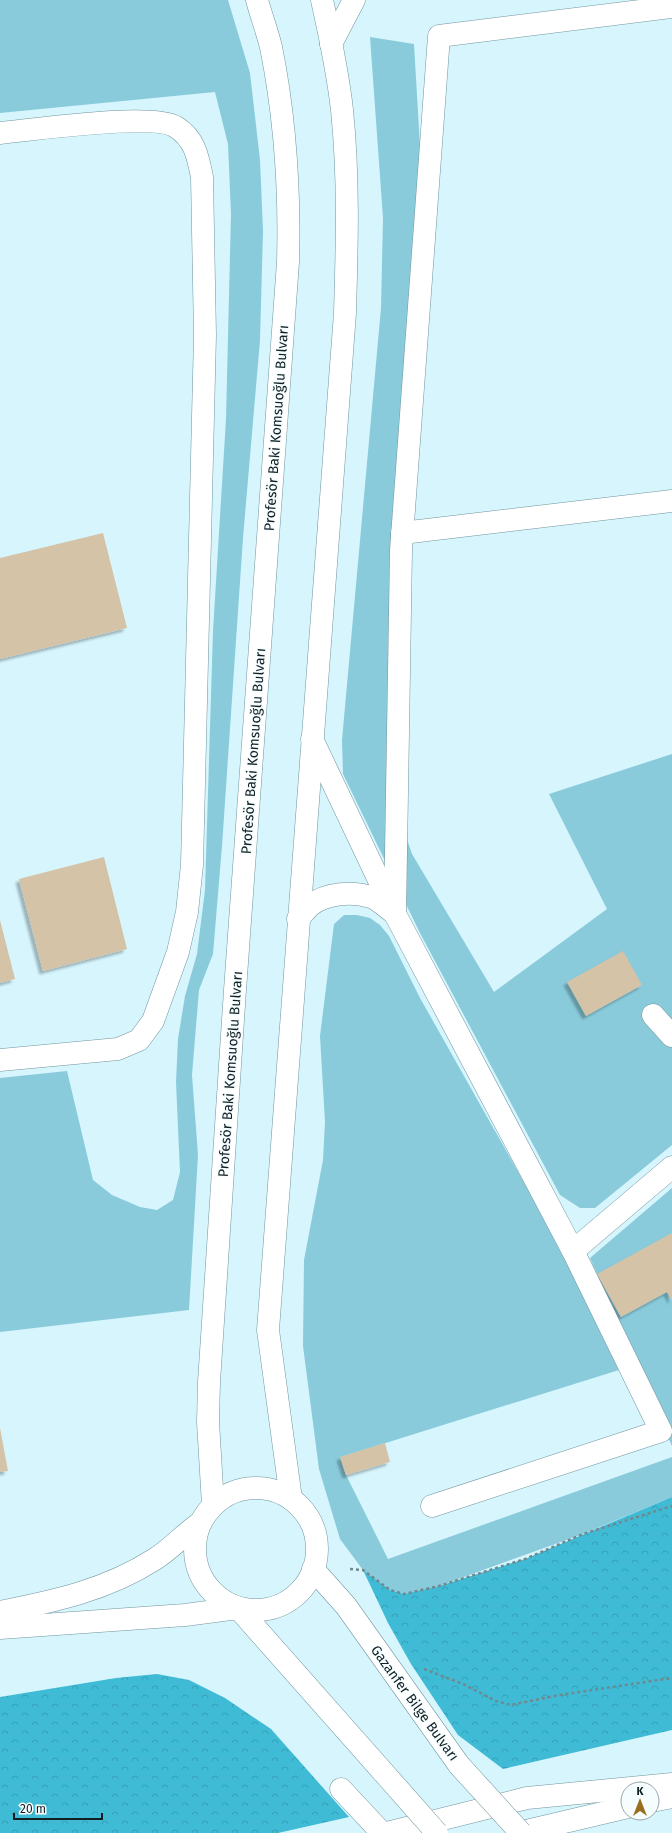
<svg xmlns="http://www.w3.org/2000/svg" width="672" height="1833" viewBox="0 0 672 1833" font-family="'Fira Sans',sans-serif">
	<defs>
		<pattern id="forest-crowns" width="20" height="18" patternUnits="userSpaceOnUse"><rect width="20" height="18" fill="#3fbbd6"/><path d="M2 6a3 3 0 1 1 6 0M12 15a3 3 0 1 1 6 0" fill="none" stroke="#36a0b7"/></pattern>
		<filter id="shadow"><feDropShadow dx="-3.5" dy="3.5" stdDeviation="1" flood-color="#0004"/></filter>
	</defs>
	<rect width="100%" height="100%" fill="#d6f5fd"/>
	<g fill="#89cbdb">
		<polygon points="0,0 228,0 250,73 260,160 263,231 260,340 243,538 222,846 213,954 199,990 192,1075 198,1155 189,1310 0,1332 0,1078 67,1071 93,1180 112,1195 140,1207 157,1210 173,1200 180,1172 176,1082 178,1039 185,996 197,954 205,890 213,631 226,419 231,214 228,144 215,92 0,113"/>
		<polygon points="370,37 414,44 424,215 387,780 412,854 494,992 607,909 549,794 672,754 672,1145 595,1208 580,1208 560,1195 420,933 343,774 342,740 381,308 383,218"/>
		<polygon points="344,915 357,915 370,918 380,925 389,936 420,998 547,1223 619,1370 341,1457 346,1475 388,1559 672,1457 672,1497 583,1534 439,1586 404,1594 390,1590 363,1570 340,1539 319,1469 303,1346 304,1260 323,1160 325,1122 320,1036 334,924"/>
		<polygon points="672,1188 672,1446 590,1258"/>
	</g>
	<g fill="url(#forest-crowns)">
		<polygon points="672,1497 672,1730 503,1769 458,1735 411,1664 388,1623 363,1570 390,1590 404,1594 439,1586 525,1559"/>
		<polygon points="157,1674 189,1680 225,1698 271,1729 349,1817 278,1833 0,1833 0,1697 116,1678"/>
	</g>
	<g fill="#d5c3a8" filter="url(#shadow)">
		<polygon points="103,533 127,628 0,659 0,558"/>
		<polygon points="104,857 127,949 43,971 19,879"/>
		<polygon points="0,920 15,979 0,983"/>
		<polygon points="623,951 642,985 586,1016 567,982"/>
		<polygon points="672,1233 672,1301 667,1292 621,1317 597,1274"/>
		<polygon points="0,1428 8,1471 0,1472"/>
		<polygon points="385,1443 390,1462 346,1475 340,1457"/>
	</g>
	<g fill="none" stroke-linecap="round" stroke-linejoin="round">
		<defs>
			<g id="minor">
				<polyline points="331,44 354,0"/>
				<path d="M0,133C33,130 153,112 176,127C195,139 198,157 202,177L205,335L192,865L187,912L178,952L153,1021L139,1040L118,1049L0,1060"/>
				<polyline points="402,533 672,501"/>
				<polyline points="312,739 395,914 573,1251 661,1431 432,1506"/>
				<polyline points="395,914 401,550 439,36 672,7"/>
				<path d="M298,919C302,915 306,909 311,905C326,893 353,891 371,897C379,900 387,908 394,913"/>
				<polyline points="653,1015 672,1036"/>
				<polyline points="573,1251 672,1167"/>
				<polyline points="341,1789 382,1833"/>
				<polyline points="387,1833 527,1798 672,1784"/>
			</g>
			<g id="major">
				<circle cx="256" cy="1549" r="61"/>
				<path d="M291,1499L268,1330L345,313C347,245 349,178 342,110C338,73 330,36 322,0"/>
				<path d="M213,1505L208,1422L209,1382L235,990L288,262C290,190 285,117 271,47C267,31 261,15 257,0"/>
				<polyline points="313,1569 346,1606 459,1765"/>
				<path d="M0,1612C55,1601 107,1590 155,1559C171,1549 184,1534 200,1523"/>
				<polyline points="0,1628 185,1615 238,1608 384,1773"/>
			</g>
			<g id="highway">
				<polyline points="652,1801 672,1797"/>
				<polyline points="518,1833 628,1807"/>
			</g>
		</defs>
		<use href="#minor" stroke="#71959e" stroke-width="23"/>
		<use href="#major" stroke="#71959e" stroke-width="23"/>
		<use href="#highway" stroke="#71959e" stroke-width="23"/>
		<g stroke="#72888e" stroke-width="2.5" stroke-dasharray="3 3" stroke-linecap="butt">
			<polyline points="350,1569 363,1570 390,1590 404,1594 439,1586 525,1559 583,1534 672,1506"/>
			<polyline points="424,1669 463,1684 496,1701 511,1705 559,1695 672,1678"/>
		</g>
		<use href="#minor" stroke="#fff" stroke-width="22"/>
		<use href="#major" stroke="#fff" stroke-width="22"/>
		<use href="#highway" stroke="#fff" stroke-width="22"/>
		<defs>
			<g id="major-bridge">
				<polyline points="459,1765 521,1833"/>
				<polyline points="384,1773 437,1833"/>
			</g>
		</defs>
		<use href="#major-bridge" stroke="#71959e" stroke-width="23" stroke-linecap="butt"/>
		<use href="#major-bridge" stroke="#fff" stroke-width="22"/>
	</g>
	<g text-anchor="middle" stroke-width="3" stroke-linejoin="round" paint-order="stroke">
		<g font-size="14" fill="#111f23" stroke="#f6fdff">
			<text transform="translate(276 428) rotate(-86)" y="5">Profesör Baki Komsuoğlu Bulvarı</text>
			<text transform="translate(253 751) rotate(-86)" y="5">Profesör Baki Komsuoğlu Bulvarı</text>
			<text transform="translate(230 1074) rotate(-86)" y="5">Profesör Baki Komsuoğlu Bulvarı</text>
			<text transform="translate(415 1703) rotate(54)" y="5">Gazanfer Bilge Bulvarı</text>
		</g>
	</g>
	<g transform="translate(640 1801)"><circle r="19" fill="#f6fdff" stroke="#9aa4a7"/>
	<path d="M0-3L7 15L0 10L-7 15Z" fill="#996e1c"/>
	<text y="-6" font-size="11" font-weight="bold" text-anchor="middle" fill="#111f23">K</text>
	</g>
	<path d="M14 1813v6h88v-6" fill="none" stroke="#111f23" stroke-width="2"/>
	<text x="20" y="1813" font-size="12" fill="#111f23" stroke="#f6fdff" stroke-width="3" paint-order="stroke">20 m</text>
</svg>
